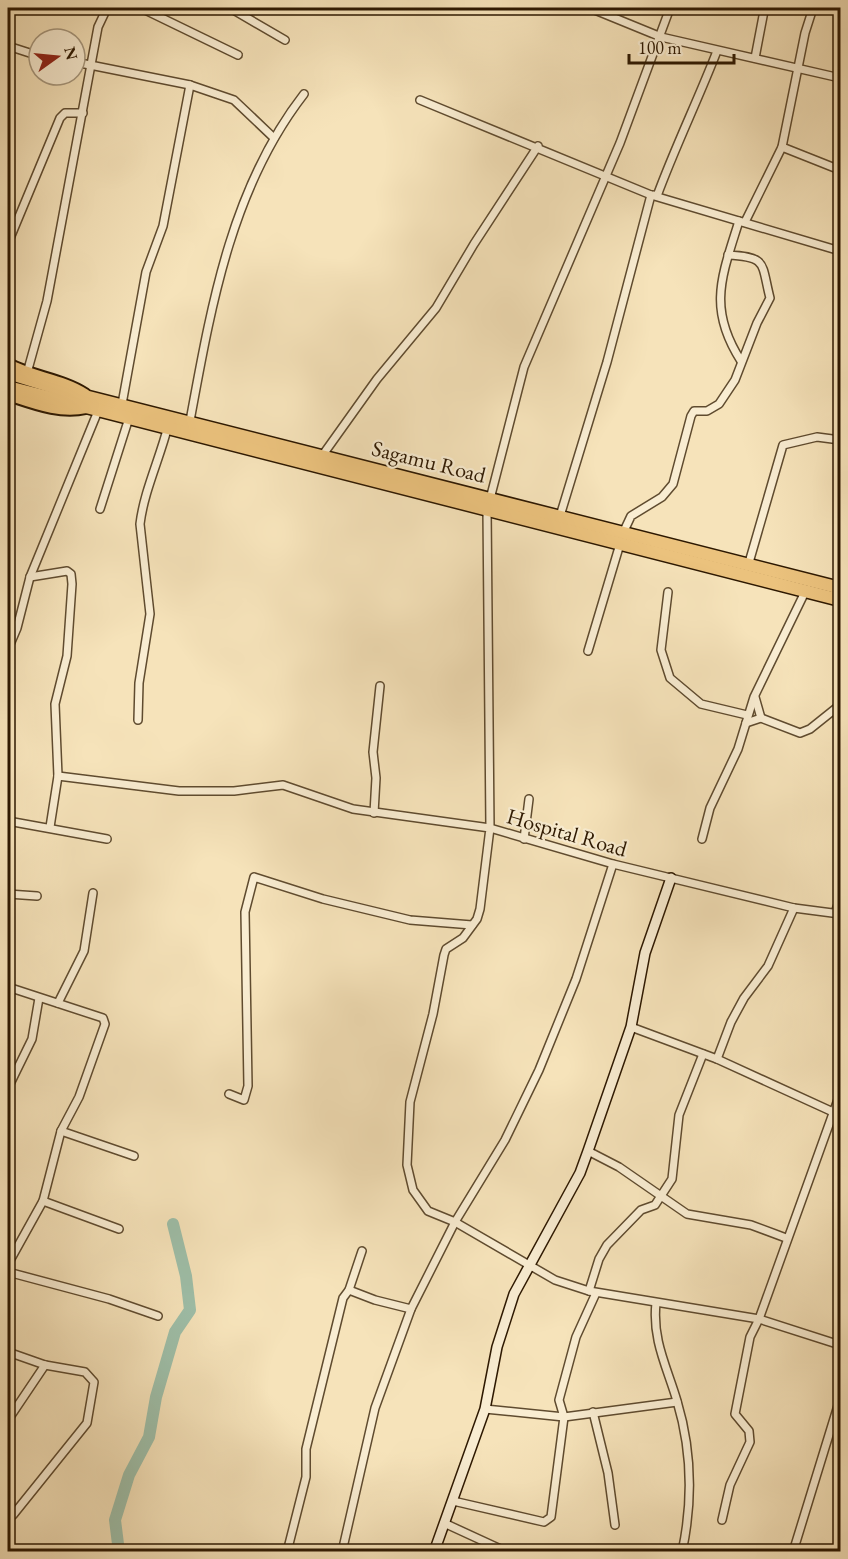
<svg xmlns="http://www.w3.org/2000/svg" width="848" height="1559" viewBox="0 0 848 1559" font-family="'EB Garamond',serif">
	<rect width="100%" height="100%" fill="#f6e3ba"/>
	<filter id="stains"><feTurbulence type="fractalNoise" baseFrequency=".00333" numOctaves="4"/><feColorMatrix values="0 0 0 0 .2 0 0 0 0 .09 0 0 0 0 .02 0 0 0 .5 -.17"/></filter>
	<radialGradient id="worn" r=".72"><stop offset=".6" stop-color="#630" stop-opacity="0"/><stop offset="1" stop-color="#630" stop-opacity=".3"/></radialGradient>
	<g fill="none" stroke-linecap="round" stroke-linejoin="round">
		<polyline stroke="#9ebfa9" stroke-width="12" points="119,1552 115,1520 129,1475 149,1437 156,1397 175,1332 190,1310 186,1276 173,1224"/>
		<defs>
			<g id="street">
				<polyline points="141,8 238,55"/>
				<polyline points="230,8 285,40"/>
				<polyline points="590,8 661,37 840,78"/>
				<polyline points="8,46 39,56"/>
				<polyline points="755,58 764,11"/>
				<polyline points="75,62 190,85 234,100 274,138"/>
				<polyline points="420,100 651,195 840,251"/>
				<polyline points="782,147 840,170"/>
				<path d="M654,195L657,196C675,147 698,100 717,51"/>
				<path d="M739,221C722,276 707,308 741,361"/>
				<polyline points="745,222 782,147 805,33 813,8"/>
				<polyline points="8,243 60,118 65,113 83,113"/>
				<polyline points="27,373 47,301 98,27 107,8"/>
				<polyline points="122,404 146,272 163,226 190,85"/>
				<path d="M190,421C211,307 231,188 304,94"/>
				<polyline points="322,456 377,379 436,308 474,244 538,146"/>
				<polyline points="490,499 524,367 620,143 670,8"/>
				<polyline points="100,509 129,418"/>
				<polyline points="487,510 490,828 613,864 794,908 840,914"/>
				<polyline points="560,516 607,362 651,195"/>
				<path d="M623,533L631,516L662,497L673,484L691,416L694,411H707L719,404L735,380L757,323L770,298C761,263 768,257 728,255"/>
				<polyline points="748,566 783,445 817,437 840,440"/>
				<polyline points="30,577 67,571 71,574 72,584 67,656 55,704 58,776 50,827"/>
				<polyline points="668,592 661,650 670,678 701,704 747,715"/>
				<polyline points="8,649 17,628 30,577 98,411"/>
				<polyline points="588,651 620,544"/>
				<polyline points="755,697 761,718"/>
				<path d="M138,720L139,683L150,614L140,524C144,491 160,458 168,426"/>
				<polyline points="746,723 761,718 800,733 810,729 840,705"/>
				<polyline points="58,776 179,791 234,791 283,785 353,809 490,828 480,909 477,919 463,938 446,949 444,955 433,1014 410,1102 407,1165 413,1190 428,1211 455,1222 555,1280 589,1291 759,1319 840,1345"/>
				<polyline points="374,813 376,778 373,752 380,686"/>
				<polyline points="8,821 107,839"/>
				<polyline points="524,839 529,799"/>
				<polyline points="702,839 710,808 738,749 754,697 805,592"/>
				<polyline points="8,894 37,896"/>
				<polyline points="835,913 840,899"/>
				<polyline points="8,987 103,1018 105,1024 79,1097 61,1131 43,1201 8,1264"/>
				<polyline points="58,1003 84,951 93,893"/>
				<polyline points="631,1027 717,1059 833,1112"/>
				<polyline points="717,1059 731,1022 744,998 768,966 794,908"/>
				<polyline points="8,1088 32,1039 39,998"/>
				<polyline points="229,1094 244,1100 248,1086 245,912 254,877 323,899 410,920 472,925"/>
				<polyline points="61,1131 134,1156"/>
				<polyline points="588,1151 619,1167 687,1214 751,1225 786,1238"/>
				<polyline points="43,1201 119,1229"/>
				<polyline points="8,1272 109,1299 158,1316"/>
				<polyline points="349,1290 375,1300 411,1309"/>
				<polyline points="589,1291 599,1259 607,1245 641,1210 655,1205 672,1179 679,1115 703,1054"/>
				<path d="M656,1303C652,1340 667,1367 677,1401C692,1451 693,1501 682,1552"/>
				<polyline points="8,1352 45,1365 85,1372 94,1382 87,1423 13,1515"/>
				<polyline points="485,1409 564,1417 677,1402"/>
				<polyline points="593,1412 608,1473 615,1525"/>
				<polyline points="8,1420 45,1365"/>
				<polyline points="453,1501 544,1522 551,1517 564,1417 559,1400 576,1337 596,1293"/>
				<polyline points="722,1520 730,1485 750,1442 749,1431 735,1414 750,1337 759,1319 840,1094"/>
				<polyline points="444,1523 507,1552"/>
				<polyline points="287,1552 306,1477 306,1449 343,1298 349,1290 362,1251"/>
				<polyline points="342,1552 375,1408 411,1309 455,1222 505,1140 539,1070 576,979 613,864"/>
				<polyline points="793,1552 840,1399"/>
			</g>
			<polyline id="secondary" points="434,1552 485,1409 497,1347 514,1294 580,1173 588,1151 631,1027 645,953 671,878"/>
			<g id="primary">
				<path d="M8,364C32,377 62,379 85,394"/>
				<path d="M8,395C33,403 59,414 86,408"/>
			</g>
			<g id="highway">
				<polyline points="8,373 69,392 840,588"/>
				<polyline points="8,387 840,600"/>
			</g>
		</defs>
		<use href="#street" stroke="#5f4b2f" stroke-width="10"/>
		<use href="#secondary" stroke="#2d1801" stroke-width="12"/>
		<use href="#primary" stroke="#2d1801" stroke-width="14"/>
		<use href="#highway" stroke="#2d1801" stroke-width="15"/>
		<use href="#street" stroke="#f9edd2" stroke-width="7"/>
		<use href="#secondary" stroke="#f9edd2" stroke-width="9"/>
		<use href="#primary" stroke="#ebc27d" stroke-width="10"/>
		<use href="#highway" stroke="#ebc27d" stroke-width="12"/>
	</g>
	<g text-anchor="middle" stroke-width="4.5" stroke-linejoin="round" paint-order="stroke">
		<g font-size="22" fill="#2d1801" stroke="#f9edd2">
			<text transform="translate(429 461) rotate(14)" y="8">Sagamu Road</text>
			<text transform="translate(567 832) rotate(16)" y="8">Hospital Road</text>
		</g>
	</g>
	<rect width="848" height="1559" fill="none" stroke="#f6e3ba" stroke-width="30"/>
	<rect x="9" y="9" width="830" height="1541" fill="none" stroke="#2d1801" stroke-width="3"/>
	<rect x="15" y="15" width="818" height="1529" fill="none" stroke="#2d1801" stroke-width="1.5"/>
	<g transform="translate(57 57) rotate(75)"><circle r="28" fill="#f9edd2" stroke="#a7987e" stroke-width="1.5"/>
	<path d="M0-4.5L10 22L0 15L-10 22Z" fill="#8f2418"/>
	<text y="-9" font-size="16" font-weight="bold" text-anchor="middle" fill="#2d1801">N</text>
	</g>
	<path d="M629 54v9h105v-9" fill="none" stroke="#2d1801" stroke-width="3"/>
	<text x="638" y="54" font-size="18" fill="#2d1801" stroke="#f9edd2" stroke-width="4.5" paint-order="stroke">100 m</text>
	<rect width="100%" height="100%" filter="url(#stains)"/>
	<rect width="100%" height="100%" fill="url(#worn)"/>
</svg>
